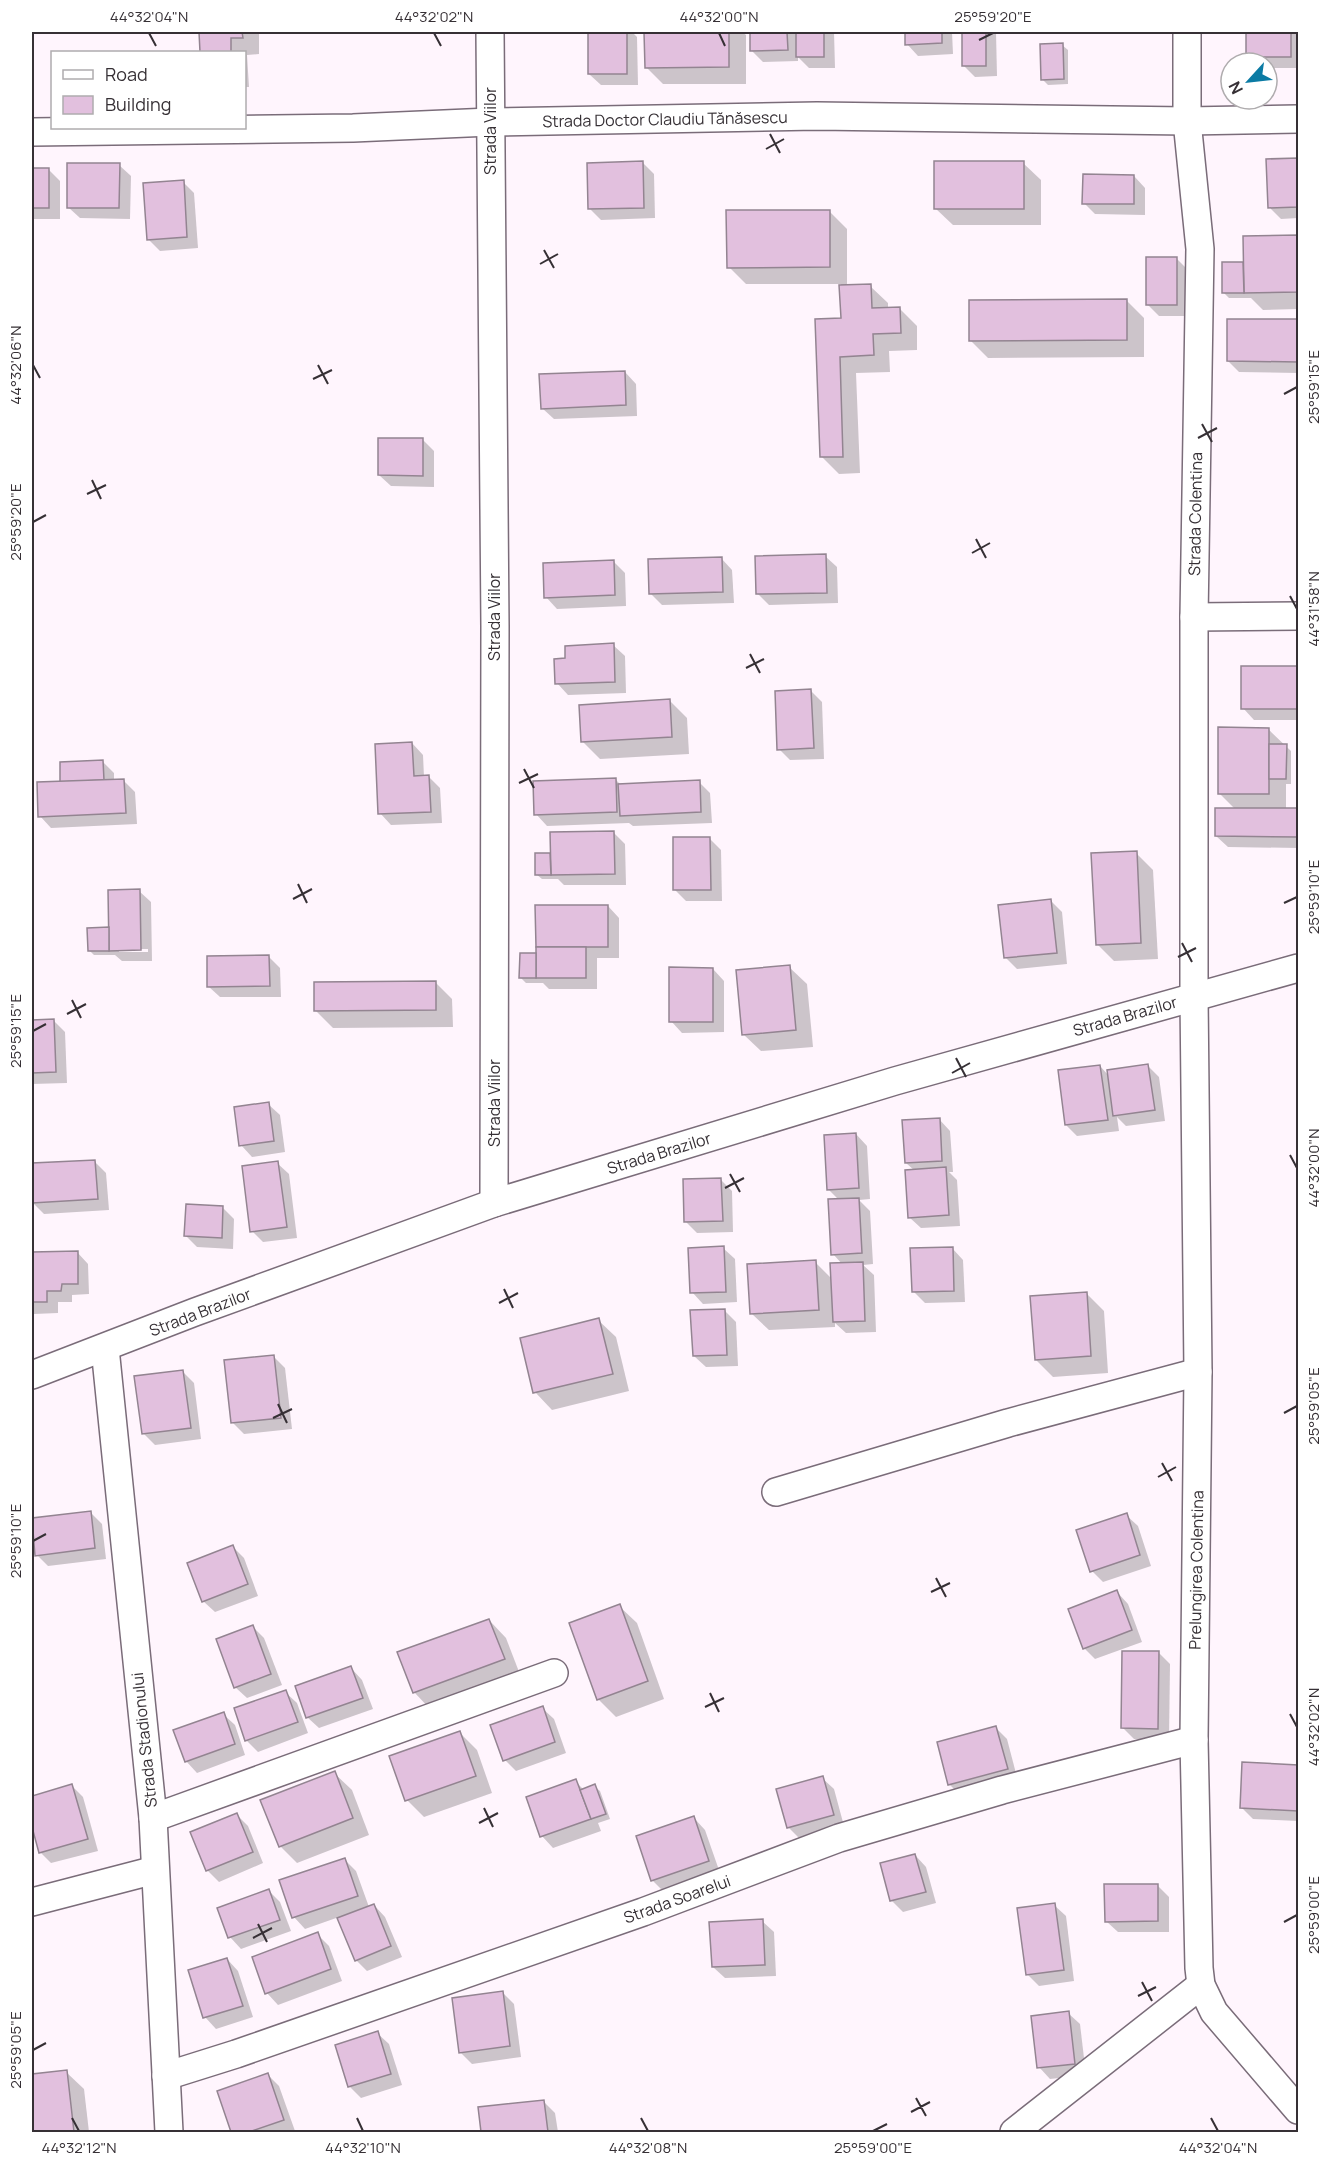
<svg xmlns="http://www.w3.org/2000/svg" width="1330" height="2164" viewBox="0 0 1330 2164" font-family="Manrope,sans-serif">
	<rect width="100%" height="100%" fill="#fff5fd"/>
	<g fill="#0003" fill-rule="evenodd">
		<polygon points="200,32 259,32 259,54 247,55 249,87 244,87 244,52 201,52"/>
		<polygon points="589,32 632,32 637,37 638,85 601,85 589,74"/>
		<polygon points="646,32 742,32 746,35 746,84 663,84 646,67"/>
		<polygon points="751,32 834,32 835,68 809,68 798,57 798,61 763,62 752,51"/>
		<polygon points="906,32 952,32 953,54 918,56 907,44"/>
		<polygon points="963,32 996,32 997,76 975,77 964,66"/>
		<polygon points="1247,32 1298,32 1298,68 1267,68 1267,63 1254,63 1247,57"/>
		<polygon points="1062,45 1068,50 1068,84 1048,85 1042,79"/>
		<polygon points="1298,159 1298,218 1281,219 1269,207 1268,160"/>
		<polygon points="643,163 654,174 655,218 601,220 589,208"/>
		<polygon points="1023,163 1041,180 1041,225 953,225 935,208"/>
		<polygon points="119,165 131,176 130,219 80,218 68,207"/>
		<polygon points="32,169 48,169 60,181 60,219 32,219"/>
		<polygon points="1134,176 1145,188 1145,215 1095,214 1084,203"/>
		<polygon points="183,182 194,193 198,248 160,251 148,239"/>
		<polygon points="829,211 847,229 847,286 870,286 888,303 888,309 899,308 917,326 917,350 889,351 890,372 856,373 860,473 839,474 822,457 842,319 841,284 746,284 729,267"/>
		<polygon points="1244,237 1298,237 1298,309 1263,310 1251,298 1229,298 1224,293 1224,264 1245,263"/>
		<polygon points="1176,258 1188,270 1188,316 1159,316 1147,304"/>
		<polygon points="1126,300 1144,318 1144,357 988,358 971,341"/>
		<polygon points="1228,320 1298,321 1298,373 1239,372 1228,361"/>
		<polygon points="625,372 636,384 637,416 554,419 542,408"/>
		<polygon points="423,440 434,451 434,487 391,486 379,475"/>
		<polygon points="825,556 837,567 838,603 769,605 758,594"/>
		<polygon points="721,558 732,570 734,603 662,605 651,594"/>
		<polygon points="613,561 625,573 626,606 557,609 546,597"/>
		<polygon points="613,645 625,656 626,693 568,695 557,683 567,660"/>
		<polygon points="1243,667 1298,667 1298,720 1254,720 1243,708"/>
		<polygon points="811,691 822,702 824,759 790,760 779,749"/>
		<polygon points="670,701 687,718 689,754 600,759 583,742"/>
		<polygon points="1268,729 1291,751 1291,784 1286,784 1286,810 1298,811 1298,848 1228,847 1216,836 1235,809 1219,793"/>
		<polygon points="412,743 423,755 424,777 429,777 440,788 442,823 391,825 380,813"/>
		<polygon points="102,761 114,773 114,781 124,781 135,792 137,824 51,828 40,816 62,783"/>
		<polygon points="616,780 621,785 699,782 710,793 712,823 633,826 629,823 547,826 536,814"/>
		<polygon points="614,833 625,844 626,885 564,885 558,879 542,879 536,874 550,854 552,856"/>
		<polygon points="709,838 721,850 722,901 686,901 675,890"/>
		<polygon points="1136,853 1153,870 1158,959 1114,961 1097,944"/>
		<path d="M139,891L151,902L152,961H122L115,955H94L89,950L110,929ZM119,949H148V952H119Z"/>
		<polygon points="1050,900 1062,912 1067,964 1017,969 1006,958"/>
		<polygon points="608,906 619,918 619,958 597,958 597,989 549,989 543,983 526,983 521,978 537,955"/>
		<polygon points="269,957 280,968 281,997 220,997 208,986"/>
		<polygon points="789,967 807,984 813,1047 761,1051 743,1034"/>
		<polygon points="713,969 724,981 724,1032 682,1033 671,1021"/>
		<polygon points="435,982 452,999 453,1027 333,1028 316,1011"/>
		<polygon points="32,1021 54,1021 65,1032 67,1083 32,1084"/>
		<polygon points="1100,1066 1109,1076 1148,1066 1159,1077 1165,1121 1126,1126 1117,1117 1119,1131 1077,1136 1066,1125"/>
		<polygon points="268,1104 280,1115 285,1152 252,1157 241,1145"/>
		<polygon points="939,1119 950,1131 953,1172 949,1172 957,1180 960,1226 921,1228 909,1217 915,1171 906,1163"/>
		<polygon points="856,1134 867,1146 870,1199 859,1200 870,1211 873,1264 863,1265 874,1275 876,1332 846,1333 835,1323 835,1327 769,1330 751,1313 815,1262 832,1279 843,1265 833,1254 839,1200 828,1189"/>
		<polygon points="95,1162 106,1173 109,1210 44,1214 32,1202 32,1165"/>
		<polygon points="277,1163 289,1174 297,1238 263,1242 252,1231"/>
		<polygon points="720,1179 732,1191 733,1232 697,1233 686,1222"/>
		<polygon points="222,1207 234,1219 233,1249 197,1247 186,1236"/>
		<polygon points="723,1248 735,1259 737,1302 703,1304 692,1292"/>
		<polygon points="952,1248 963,1260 965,1302 925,1303 914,1292"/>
		<polygon points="77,1252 88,1264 89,1294 72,1295 72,1302 58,1302 58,1313 34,1314 32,1311 32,1254"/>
		<polygon points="1086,1293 1104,1311 1108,1373 1053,1377 1036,1360"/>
		<polygon points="724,1310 736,1322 738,1366 706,1367 694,1356"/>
		<polygon points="598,1320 616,1337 629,1391 552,1410 535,1392"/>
		<polygon points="273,1356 285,1368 292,1429 244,1434 232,1422"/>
		<polygon points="182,1371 194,1383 201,1439 155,1445 144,1434"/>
		<polygon points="90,1512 102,1524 106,1559 48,1566 37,1555"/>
		<polygon points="1126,1515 1138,1526 1151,1566 1103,1582 1092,1571"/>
		<polygon points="233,1547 244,1558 258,1596 215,1612 203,1601"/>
		<polygon points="1117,1592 1128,1604 1142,1642 1095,1659 1084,1648"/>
		<polygon points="619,1606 637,1623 664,1699 616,1717 598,1699"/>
		<polygon points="489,1620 506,1638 521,1677 431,1710 414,1692"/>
		<polygon points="253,1627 264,1638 282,1685 247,1698 235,1687"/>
		<polygon points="1159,1653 1170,1664 1169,1740 1134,1739 1123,1728"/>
		<polygon points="351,1668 362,1680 373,1709 319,1728 307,1717"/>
		<polygon points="285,1692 297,1703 308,1733 258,1752 246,1740"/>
		<polygon points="542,1708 554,1719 566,1753 516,1771 505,1760"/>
		<polygon points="223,1714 235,1725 245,1755 197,1773 186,1761"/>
		<polygon points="996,1728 1007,1739 1018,1781 961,1796 949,1784"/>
		<polygon points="459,1732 477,1750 492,1793 424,1817 407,1800"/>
		<polygon points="1244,1764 1298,1766 1298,1821 1253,1819 1242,1808"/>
		<polygon points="334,1773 352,1790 369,1835 297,1863 280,1846"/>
		<polygon points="822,1778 834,1789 844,1826 799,1838 788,1827"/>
		<polygon points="575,1781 584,1790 594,1786 600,1791 610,1819 598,1823 601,1831 553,1848 542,1836 528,1798"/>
		<polygon points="72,1786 83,1797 98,1851 51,1863 40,1852 32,1821 32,1797"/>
		<polygon points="237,1815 248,1826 263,1863 219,1882 207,1870"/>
		<polygon points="694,1818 705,1830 720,1873 664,1892 652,1880"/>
		<polygon points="915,1855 926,1867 936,1903 903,1912 891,1900"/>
		<polygon points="345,1860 356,1871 369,1907 374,1905 385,1917 402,1957 367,1971 356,1960 339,1917 305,1929 294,1917"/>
		<polygon points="1157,1885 1169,1897 1169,1932 1118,1932 1106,1921"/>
		<polygon points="269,1891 280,1902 291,1931 241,1949 230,1937"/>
		<polygon points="1054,1905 1066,1916 1074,1981 1039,1986 1027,1974"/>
		<polygon points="762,1921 774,1932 776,1976 725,1978 713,1967"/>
		<polygon points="317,1934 329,1946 342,1981 278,2005 267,1993"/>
		<polygon points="227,1959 238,1971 253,2017 216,2029 205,2017"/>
		<polygon points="502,1992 514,2004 521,2057 472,2064 460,2052"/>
		<polygon points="1068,2013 1080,2024 1086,2075 1050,2079 1039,2067"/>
		<polygon points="377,2033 389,2044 402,2085 361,2098 350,2087 336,2046"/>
		<polygon points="66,2072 84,2089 89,2132 32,2132 32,2076"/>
		<polygon points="268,2075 279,2086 295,2131 233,2132 219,2092"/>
		<polygon points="544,2102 555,2113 558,2132 483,2132 480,2109"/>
	</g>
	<g fill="#e2c0de" stroke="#938491" stroke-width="1.5">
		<polygon points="199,32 242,32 243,38 231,38 231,52 200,52"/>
		<rect x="588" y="32" width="39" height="42"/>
		<polygon points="644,32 729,32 729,67 645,68"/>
		<polygon points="750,32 787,32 788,50 750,51"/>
		<rect x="796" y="32" width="28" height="25"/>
		<polygon points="905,32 942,32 942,43 905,45"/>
		<rect x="962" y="32" width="24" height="34"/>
		<rect x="1246" y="32" width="45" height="25"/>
		<polygon points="1063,43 1064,79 1041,80 1040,44"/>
		<polygon points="1298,158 1298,207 1268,208 1266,159"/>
		<polygon points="643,161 644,208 588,209 587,163"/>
		<rect x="934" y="161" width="90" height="48"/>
		<polygon points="67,163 120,163 119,208 67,208"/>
		<rect x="32" y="168" width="17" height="40"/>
		<polygon points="1083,174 1134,175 1134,204 1082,204"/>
		<polygon points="184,180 187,237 147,240 143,183"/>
		<polygon points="726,210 830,210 830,267 727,268"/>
		<polygon points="1298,235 1298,292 1244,293 1243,236"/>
		<rect x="1146" y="257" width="31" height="48"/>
		<polygon points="1222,262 1243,262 1244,293 1222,293"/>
		<polygon points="871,284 872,308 900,307 901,333 873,334 874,355 840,357 843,457 820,457 815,319 841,318 839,285"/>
		<polygon points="1127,299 1127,340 969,341 969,300"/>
		<polygon points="1227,319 1298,319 1298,362 1227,361"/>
		<polygon points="625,371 626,405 541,409 539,374"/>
		<polygon points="378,438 423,438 423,476 378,475"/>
		<polygon points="826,554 827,593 756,594 755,556"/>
		<polygon points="722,557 723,592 649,594 648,559"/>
		<polygon points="614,560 615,595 544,598 543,563"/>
		<polygon points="614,643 615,682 555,684 554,659 565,658 565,646"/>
		<rect x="1241" y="666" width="57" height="43"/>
		<polygon points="811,689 814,748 777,750 775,691"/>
		<polygon points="670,699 672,737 581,742 579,705"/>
		<polygon points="1218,727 1269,728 1269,794 1218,794"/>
		<polygon points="412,742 414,776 429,775 431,812 378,814 375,744"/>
		<polygon points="1269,744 1287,744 1286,779 1269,779"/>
		<polygon points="103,760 104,780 60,782 60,762"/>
		<polygon points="616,778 617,812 534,815 533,781"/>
		<polygon points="124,779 126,813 38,817 37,782"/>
		<polygon points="700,780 701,812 620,816 618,784"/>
		<polygon points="1215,808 1298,808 1298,837 1215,836"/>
		<polygon points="614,831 615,874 551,875 550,832"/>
		<polygon points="673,837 710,837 711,890 673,890"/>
		<polygon points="1137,851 1141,943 1096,945 1091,853"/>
		<polygon points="535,853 550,853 551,875 535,875"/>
		<polygon points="140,889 141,950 109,951 108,890"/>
		<polygon points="1051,899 1057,953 1004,958 998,905"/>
		<polygon points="535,905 608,905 608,947 536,947"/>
		<polygon points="109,927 109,951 88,951 87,928"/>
		<rect x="536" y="947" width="50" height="31"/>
		<polygon points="520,953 536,953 536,978 519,978"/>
		<polygon points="269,955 270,986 207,987 207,956"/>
		<polygon points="790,965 796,1030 742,1035 736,970"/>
		<polygon points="669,967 713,968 713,1022 669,1022"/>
		<polygon points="436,981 436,1010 314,1011 314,982"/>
		<polygon points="54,1019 56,1072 32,1073 32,1020"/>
		<polygon points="1148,1064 1155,1110 1113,1116 1107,1070"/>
		<polygon points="1100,1065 1108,1120 1065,1125 1058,1070"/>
		<polygon points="269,1102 274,1141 239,1146 234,1107"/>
		<polygon points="940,1118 942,1161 905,1163 902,1120"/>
		<polygon points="856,1133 859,1188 827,1190 824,1135"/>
		<polygon points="95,1160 98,1199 32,1203 32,1163"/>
		<polygon points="278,1161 287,1227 250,1232 242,1166"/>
		<polygon points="946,1167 949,1215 908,1218 905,1170"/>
		<polygon points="721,1178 723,1221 684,1222 683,1179"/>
		<polygon points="859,1198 862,1253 831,1255 828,1199"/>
		<polygon points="186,1204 223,1206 222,1238 184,1236"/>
		<polygon points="724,1246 726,1292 690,1293 688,1248"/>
		<polygon points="953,1247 954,1291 912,1292 910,1248"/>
		<polygon points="78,1251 78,1284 62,1284 61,1291 47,1291 47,1302 32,1302 32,1252"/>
		<polygon points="816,1260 819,1310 750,1314 747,1264"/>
		<polygon points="863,1262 865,1321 833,1322 830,1263"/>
		<polygon points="1087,1292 1091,1356 1035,1360 1030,1296"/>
		<polygon points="725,1309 727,1355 693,1356 690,1310"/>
		<polygon points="599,1318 613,1374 533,1393 520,1338"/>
		<polygon points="274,1355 281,1418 231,1423 224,1360"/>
		<polygon points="183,1370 191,1428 142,1434 134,1376"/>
		<polygon points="91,1511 95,1548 35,1556 32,1518"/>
		<polygon points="1127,1513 1140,1555 1090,1572 1076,1530"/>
		<polygon points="233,1545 248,1584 202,1602 187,1563"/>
		<polygon points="1117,1590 1132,1630 1083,1649 1068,1609"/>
		<polygon points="620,1604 648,1681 597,1700 569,1623"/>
		<polygon points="489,1619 505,1659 413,1693 397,1652"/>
		<polygon points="253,1625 271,1674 234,1688 216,1639"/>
		<polygon points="1122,1651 1159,1651 1158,1729 1121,1728"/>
		<polygon points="351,1666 363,1698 306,1718 295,1686"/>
		<polygon points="286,1690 298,1722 245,1741 234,1708"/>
		<polygon points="543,1706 555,1742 503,1761 490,1725"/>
		<polygon points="224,1712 235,1744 185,1762 173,1730"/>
		<polygon points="996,1726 1008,1769 948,1785 937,1742"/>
		<polygon points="460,1731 476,1776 405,1801 389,1756"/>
		<polygon points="1242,1762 1298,1765 1298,1811 1240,1808"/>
		<polygon points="335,1771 353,1818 279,1847 260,1800"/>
		<polygon points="823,1776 834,1815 787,1828 776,1789"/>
		<polygon points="576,1779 591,1819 540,1837 526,1797"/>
		<polygon points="72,1784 88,1839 39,1853 32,1827 32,1796"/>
		<polygon points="595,1784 606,1814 591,1819 580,1790"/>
		<polygon points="237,1813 253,1852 206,1871 190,1832"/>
		<polygon points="694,1816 709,1861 651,1881 636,1836"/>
		<polygon points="915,1854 926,1892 890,1901 880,1863"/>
		<polygon points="345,1858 358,1896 292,1918 279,1880"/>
		<polygon points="1104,1884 1158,1884 1158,1921 1105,1922"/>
		<polygon points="269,1889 280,1920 228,1938 217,1908"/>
		<polygon points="1055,1903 1064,1970 1026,1975 1017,1908"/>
		<polygon points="374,1904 391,1946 355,1961 337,1918"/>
		<polygon points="763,1919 765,1965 712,1967 709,1922"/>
		<polygon points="318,1932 331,1969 265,1994 252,1957"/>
		<polygon points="227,1958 243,2006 203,2018 188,1970"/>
		<polygon points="503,1991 510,2046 459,2053 452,1998"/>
		<polygon points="1069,2011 1075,2064 1037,2068 1031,2016"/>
		<polygon points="378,2031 391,2074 348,2087 335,2045"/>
		<polygon points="67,2070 74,2132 32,2132 32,2074"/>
		<polygon points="268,2073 284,2120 249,2132 231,2132 217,2091"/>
		<polygon points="544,2100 548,2132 481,2132 478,2107"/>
	</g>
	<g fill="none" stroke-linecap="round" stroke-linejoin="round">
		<defs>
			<g id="street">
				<polyline points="490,32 495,626 494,1203"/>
				<polyline points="1187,32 1187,121 1200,249 1194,617 1194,996 1198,1372 1194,1740 1199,1968 1201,1985 1214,2012 1298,2110"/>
				<polyline points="32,132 353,128 490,122 817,116 1187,121 1298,119"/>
				<polyline points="1194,617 1298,616"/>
				<polyline points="105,1348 153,1818 169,2132"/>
				<polyline points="32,1375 195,1312 494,1203 895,1081 1298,968"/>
				<polyline points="776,1492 1008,1423 1198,1372"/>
				<polyline points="153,1818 554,1673"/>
				<polyline points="32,1902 155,1870"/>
				<polyline points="166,2076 236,2054 643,1912 839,1838 1002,1790 1194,1740"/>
				<polyline points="1014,2132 1201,1985"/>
			</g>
		</defs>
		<use href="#street" stroke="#7a6c79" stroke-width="30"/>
		<use href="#street" stroke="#fff" stroke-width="27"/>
	</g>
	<path fill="none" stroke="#363035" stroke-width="2" d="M149,33L156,46M434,33L441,46M719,33L725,46M979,40L993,33M770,134L780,153M766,149L784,139M544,250L554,268M540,264L558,254M33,365L40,378M318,365L328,384M313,379L332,370M1284,394L1297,387M1202,424L1212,442M1198,438L1217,428M92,480L101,499M87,494L106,485M33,522L46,515M976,539L986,558M972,553L990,543M1290,596L1297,609M750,654L760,673M746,668L764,659M524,769L534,788M519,783L538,774M298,884L307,903M293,899L312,889M1284,903L1297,897M1182,943L1192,962M1178,957L1196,948M72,1000L81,1018M67,1014L86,1004M33,1031L46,1024M956,1058L966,1077M952,1073L970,1063M1290,1155L1297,1168M730,1174L740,1192M725,1188L744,1178M504,1289L513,1308M499,1303L518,1293M278,1404L287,1423M1284,1413L1297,1406M273,1418L292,1409M1162,1463L1172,1481M1158,1477L1176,1467M33,1541L46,1534M936,1578L946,1597M931,1592L950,1583M710,1693L719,1712M705,1707L724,1698M1290,1714L1297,1727M484,1808L493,1827M479,1823L498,1813M1284,1922L1297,1915M258,1924L267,1942M253,1938L272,1928M1142,1982L1152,2001M1138,1996L1156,1987M33,2050L46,2043M916,2098L926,2116M911,2112L930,2102M72,2118L79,2131M357,2118L363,2131M641,2118L648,2131M1211,2118L1218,2131M873,2131L887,2124"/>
	<g text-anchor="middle" stroke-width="6" stroke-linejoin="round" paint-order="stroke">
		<g font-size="16" fill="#363035" stroke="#fff">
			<text transform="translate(665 119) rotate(-1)" y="6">Strada Doctor Claudiu Tănăsescu</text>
			<text transform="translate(490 131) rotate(-90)" y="6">Strada Viilor</text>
			<text transform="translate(1195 514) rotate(-89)" y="6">Strada Colentina</text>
			<text transform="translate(494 617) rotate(-90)" y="6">Strada Viilor</text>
			<text transform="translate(1125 1016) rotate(-16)" y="6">Strada Brazilor</text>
			<text transform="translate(494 1103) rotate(-90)" y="6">Strada Viilor</text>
			<text transform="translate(659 1153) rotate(-17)" y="6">Strada Brazilor</text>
			<text transform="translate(200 1312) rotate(-21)" y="6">Strada Brazilor</text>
			<text transform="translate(1196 1570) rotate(-89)" y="6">Prelungirea Colentina</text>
			<text transform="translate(144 1740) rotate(-96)" y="6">Strada Stadionului</text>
			<text transform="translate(677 1899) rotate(-20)" y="6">Strada Soarelui</text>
		</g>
	</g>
	<rect width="1330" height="2164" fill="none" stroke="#ffffff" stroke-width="66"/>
	<rect x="51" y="51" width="195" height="78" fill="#ffffff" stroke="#afacae" stroke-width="1.5"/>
	<rect x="63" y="70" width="30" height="9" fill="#ffffff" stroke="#afacae" stroke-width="1.5"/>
	<text x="105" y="81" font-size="18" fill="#363035">Road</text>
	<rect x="63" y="96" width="30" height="18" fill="#e2c0de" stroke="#afacae" stroke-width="1.5"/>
	<text x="105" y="111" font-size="18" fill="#363035">Building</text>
	<g transform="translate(1249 81) rotate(243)"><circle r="28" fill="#ffffff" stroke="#afacae" stroke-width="1.5"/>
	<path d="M0-4.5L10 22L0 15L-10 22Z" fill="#0b7ba4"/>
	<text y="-9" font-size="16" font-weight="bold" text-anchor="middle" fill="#363035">N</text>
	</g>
	<rect x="33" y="33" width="1264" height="2098" fill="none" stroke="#363035" stroke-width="2"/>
	<g font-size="15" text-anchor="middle" fill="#363035">
		<text x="149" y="22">44°32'04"N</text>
		<text x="434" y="22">44°32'02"N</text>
		<text x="719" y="22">44°32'00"N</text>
		<text x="993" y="22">25°59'20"E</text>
		<text transform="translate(16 365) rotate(-90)" y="5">44°32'06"N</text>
		<text transform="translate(1314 387) rotate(-90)" y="5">25°59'15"E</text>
		<text transform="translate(16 522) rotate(-90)" y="5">25°59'20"E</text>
		<text transform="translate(1314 609) rotate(-90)" y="5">44°31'58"N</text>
		<text transform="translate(1314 897) rotate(-90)" y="5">25°59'10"E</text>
		<text transform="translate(16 1031) rotate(-90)" y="5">25°59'15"E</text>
		<text transform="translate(1314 1168) rotate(-90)" y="5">44°32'00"N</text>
		<text transform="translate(1314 1406) rotate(-90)" y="5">25°59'05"E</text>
		<text transform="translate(16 1541) rotate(-90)" y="5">25°59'10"E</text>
		<text transform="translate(1314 1727) rotate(-90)" y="5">44°32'02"N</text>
		<text transform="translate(1314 1915) rotate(-90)" y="5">25°59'00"E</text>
		<text transform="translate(16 2050) rotate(-90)" y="5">25°59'05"E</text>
		<text x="79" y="2153">44°32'12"N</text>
		<text x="363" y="2153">44°32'10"N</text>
		<text x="648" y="2153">44°32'08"N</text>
		<text x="873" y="2153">25°59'00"E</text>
		<text x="1218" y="2153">44°32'04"N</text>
	</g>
</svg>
